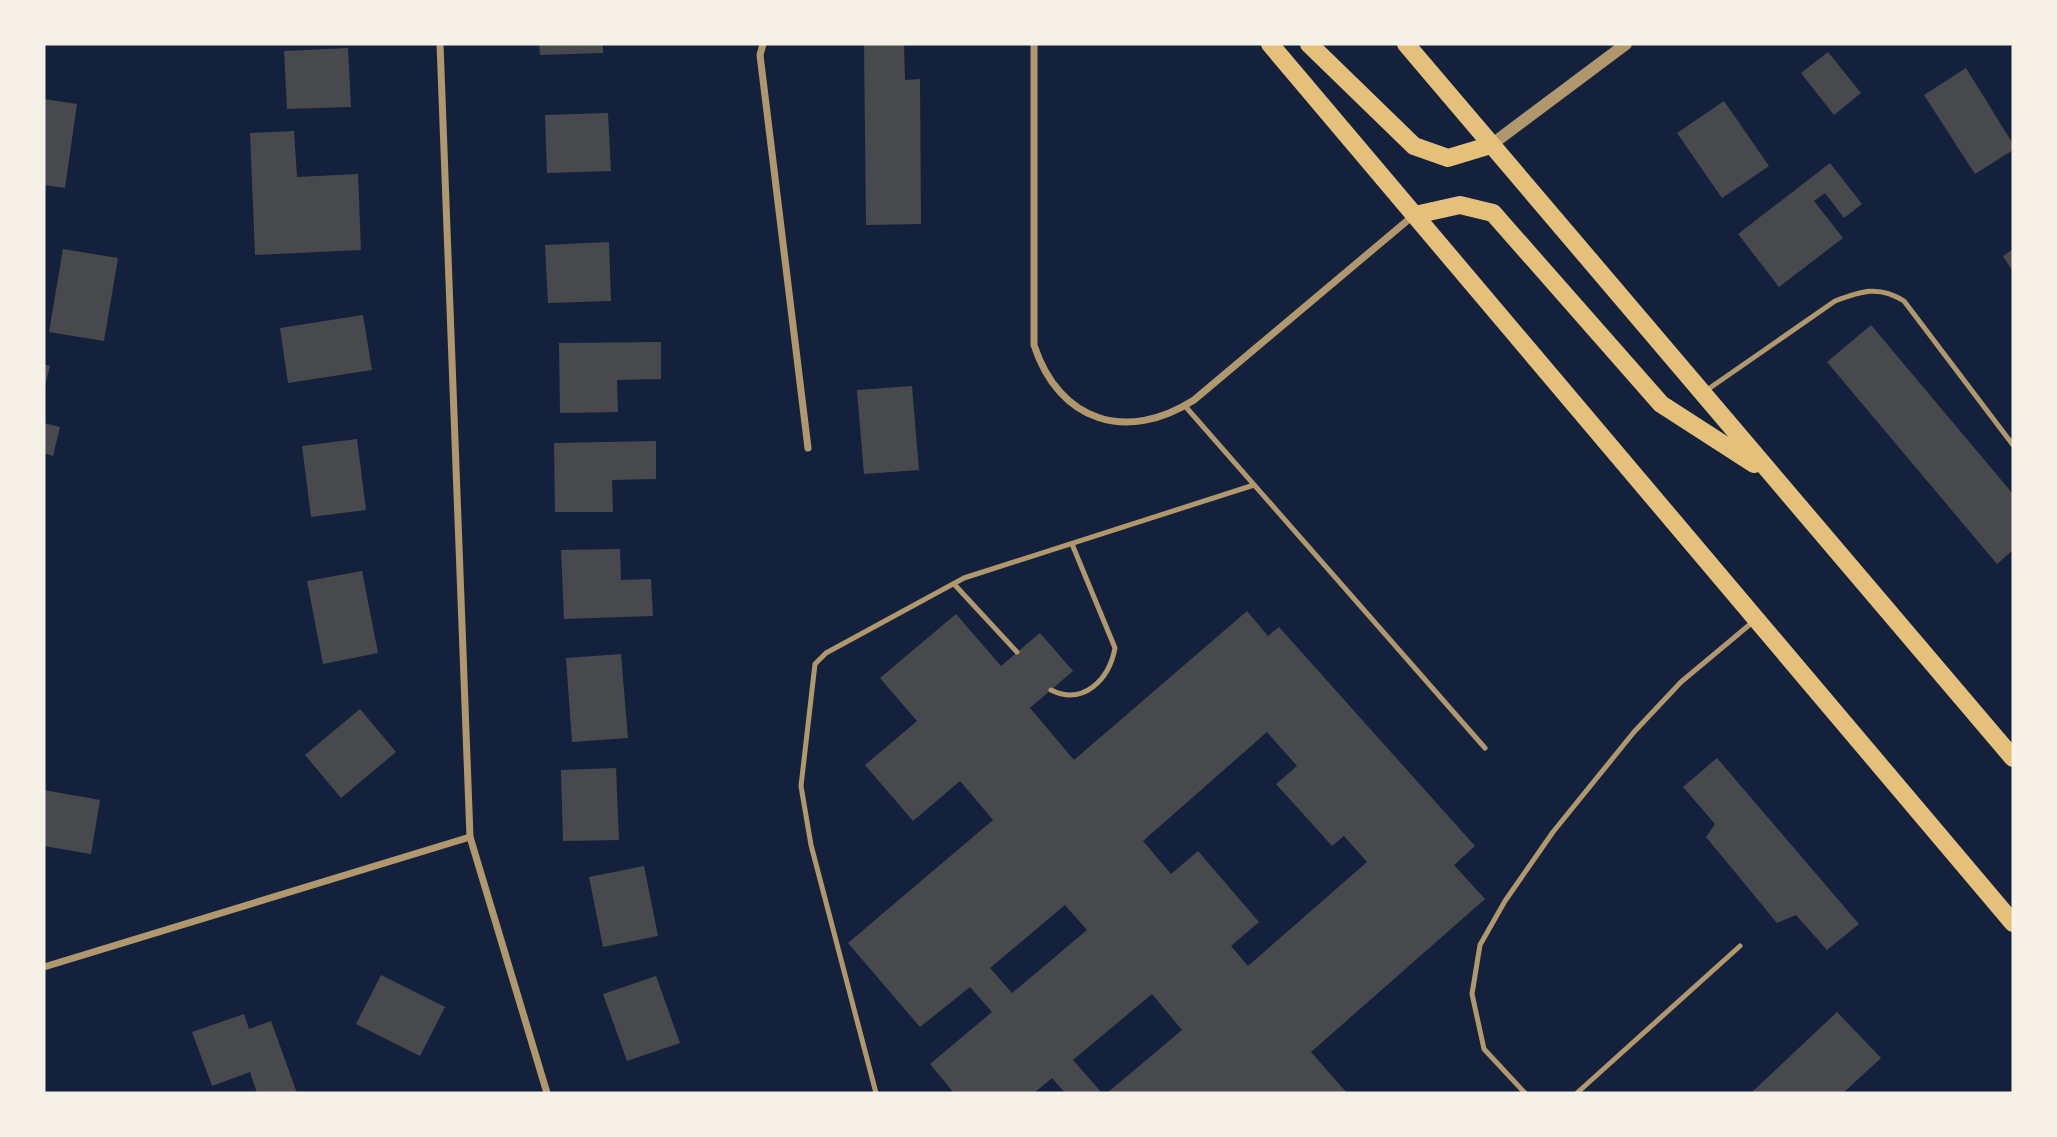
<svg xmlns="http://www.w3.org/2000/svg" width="2057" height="1137" viewBox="0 0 2057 1137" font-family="'Open Sans',sans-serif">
	<rect width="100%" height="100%" fill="#14213d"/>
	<g fill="#48494c" fill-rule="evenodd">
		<polygon points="539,44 603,44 603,53 540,55"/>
		<polygon points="864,44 904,44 905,80 920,79 921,224 866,225"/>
		<polygon points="348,48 351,107 287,109 284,51"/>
		<polygon points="1828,52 1861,93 1834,115 1801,73"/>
		<polygon points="1966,68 2013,144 2013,150 1975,174 1924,95"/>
		<polygon points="44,99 77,104 65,188 44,185"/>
		<polygon points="1724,101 1769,166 1722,198 1677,133"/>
		<polygon points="608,113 611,171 547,173 545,115"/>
		<polygon points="294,131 297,177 358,174 361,250 255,255 250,133"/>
		<polygon points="1830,163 1862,204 1844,218 1825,193 1814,201 1843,238 1779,287 1738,234"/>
		<polygon points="609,242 611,301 548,303 545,245"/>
		<polygon points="63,249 118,258 104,341 49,332"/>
		<polygon points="2013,249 2013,272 2003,256"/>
		<polygon points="363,315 372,370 288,383 280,328"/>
		<polygon points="1871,325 2013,494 2013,550 1997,564 1827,362"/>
		<polygon points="661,342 661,379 617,380 618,412 560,413 559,343"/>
		<polygon points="44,364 50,366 45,385 44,385"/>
		<polygon points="912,386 919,470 864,474 857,390"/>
		<polygon points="44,423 60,427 53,456 44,453"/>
		<polygon points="357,439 366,510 311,517 302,446"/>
		<polygon points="656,441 656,479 612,480 613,512 555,512 554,443"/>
		<polygon points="620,549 621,580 651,579 653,616 564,619 561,550"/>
		<polygon points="362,571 378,653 323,664 307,581"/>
		<path d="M1247,611L1268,636L1279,627L1475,846L1454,865L1485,899L1311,1052L1347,1093H1107L1182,1030L1152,994L1073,1060L1102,1093H1065L1052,1078L1034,1093H954L930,1064L992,1012L970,987L920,1027L848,943L993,820L960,781L913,821L865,765L917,721L880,678L956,614L1001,666L1040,633L1073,671L1030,708L1074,760ZM1267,732L1297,766L1276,784L1332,846L1344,836L1367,862L1248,966L1231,946L1259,922L1198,851L1171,874L1143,841ZM1065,905L1087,930L1012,993L990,968Z"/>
		<polygon points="621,654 628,738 572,742 566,658"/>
		<polygon points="360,709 396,752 341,798 305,755"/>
		<polygon points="1717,758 1859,924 1827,950 1796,915 1777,923 1706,837 1715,824 1683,787"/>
		<polygon points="616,768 619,840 563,841 561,770"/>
		<polygon points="44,790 100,800 91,854 44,846"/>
		<polygon points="644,866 658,936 603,947 589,877"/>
		<polygon points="381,975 445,1007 420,1056 356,1024"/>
		<polygon points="656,976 680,1043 627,1061 603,994"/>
		<polygon points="1837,1012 1881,1058 1843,1093 1751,1093"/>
		<polygon points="244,1014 249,1029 271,1021 297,1093 257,1093 250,1072 212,1086 192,1032"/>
	</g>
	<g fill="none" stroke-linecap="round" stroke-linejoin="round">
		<g stroke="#b1986c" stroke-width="5">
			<path d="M1704,392L1835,301C1861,291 1879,285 1904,301L2013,445"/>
			<polyline points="1185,406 1485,748"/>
			<polyline points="954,584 1017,652"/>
			<path d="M1051,690C1083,706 1109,680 1115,648L1072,544"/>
			<polyline points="876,1093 811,845 801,786 815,664 826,653 964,578 1254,485"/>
			<polyline points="1525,1093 1484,1049 1472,994 1480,945 1505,901 1553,832 1634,732 1681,682 1754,621"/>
			<polyline points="1577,1093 1740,946"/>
		</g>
		<g stroke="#b1986c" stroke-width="7">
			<polyline points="440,44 470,837 547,1093"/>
			<polyline points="763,44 760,55 808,448"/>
			<path d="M1034,44V345C1059,422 1127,443 1194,400L1414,215"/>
			<polyline points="44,967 470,837"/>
		</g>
		<polyline stroke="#b1986c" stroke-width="12" points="1491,145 1626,44"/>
		<g stroke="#e5c07b" stroke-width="18">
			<polyline points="1270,44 2013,923"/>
			<polyline points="1309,44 1414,146 1448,158 1491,145"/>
			<polyline points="1406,44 2013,758"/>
			<polyline points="1415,215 1460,205 1493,213 1661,404 1754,464"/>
		</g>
	</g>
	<rect width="2057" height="1137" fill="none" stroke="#f6f1e7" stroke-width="91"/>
</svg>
